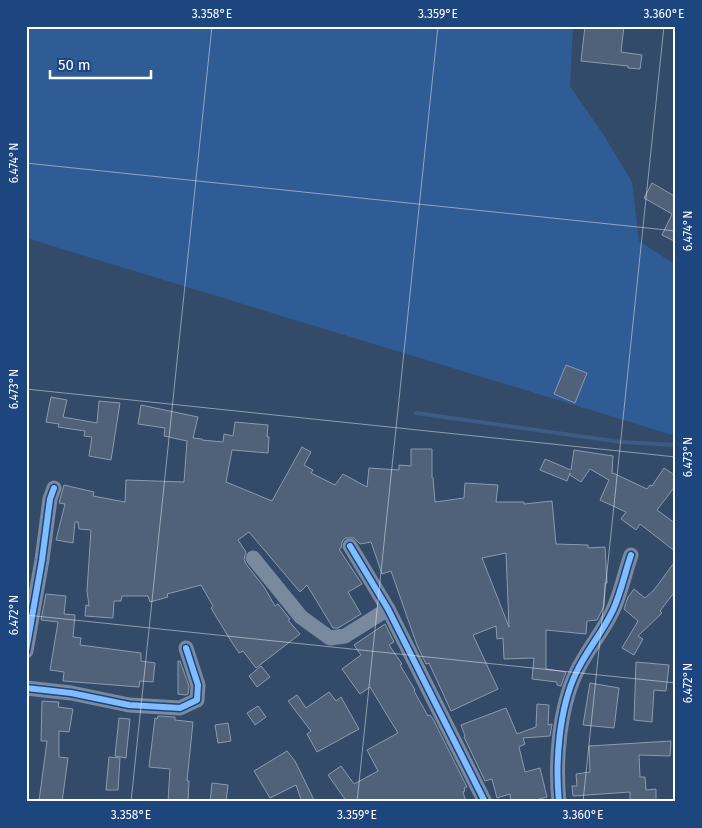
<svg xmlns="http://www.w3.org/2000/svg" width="702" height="828" viewBox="0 0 702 828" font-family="'Fira Sans',sans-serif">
	<rect width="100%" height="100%" fill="#334a69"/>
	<polygon fill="#305c96" points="26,26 573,26 570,86 605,137 632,182 639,241 676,265 676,436 26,238"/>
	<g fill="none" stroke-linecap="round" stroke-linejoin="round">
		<polyline stroke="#3d5b83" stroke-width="4" points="416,413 621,442 676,445"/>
	</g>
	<g fill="#4f627a" stroke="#8c9aae" fill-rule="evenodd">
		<polygon points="585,26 624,26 621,52 642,55 640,69 628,68 628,66 581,61"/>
		<polygon points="652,183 676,197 676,242 662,235 672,214 644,198"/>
		<polygon points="566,365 587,373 575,403 554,394"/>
		<polygon points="51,397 67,400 63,417 97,423 99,401 120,403 111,460 89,456 92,437 84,436 85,431 58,427 59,424 46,422"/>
		<path d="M141,405L198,417L193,438L202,439V440L223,442L224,434L233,436L235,422L268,425L267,437H269L268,453L232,450L226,482L272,501L302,447L311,452L304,465L313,470L311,473L335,485L343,474L367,487L369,468L399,470V465L411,466V449H432V478H433L435,502L464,498L465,483L498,485L496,502H524V504L552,501L556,544L588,545V548L605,547L607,583H605L604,606L597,620L587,621L586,634L546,630V669L566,672L561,686L557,685V682L532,679L534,658L504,659L503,638L497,639L496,626L473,635L498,689L451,711L429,663L426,664L417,645L391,571L382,574L371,542L360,544L354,538H345L342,542L341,548L339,549L362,584L348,592L361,614L338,628H333L307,585L300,592L249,532L238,540L246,552L244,559L246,564L264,587L275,606L278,604L290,619L288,620L300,634L256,668L243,651L239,653L231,641L211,608L213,606L201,585L167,594L168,597L150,602L148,596H122L121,601H114L113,618L85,616L86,605L89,606L87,591L91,530L79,529L78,522H75L73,543L56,540L65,504L59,503L64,485L94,492L93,496L125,502L126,480L184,482L187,441L164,436L165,428L138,424ZM506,553L509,627L482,558Z"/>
		<polygon points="574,450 613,456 612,474 613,473 647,489 650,485 652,486 664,468 676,476 676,485 657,510 676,524 676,552 640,524 636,530 621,519 626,512 600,500 609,480 590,469 581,482 570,475 570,473 567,481 540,470 545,459 571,470"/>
		<polygon points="676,560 676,590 660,611 662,613 638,636 643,639 634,655 622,648 638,621 624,609 628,597 634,589 645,598 654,590"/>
		<polygon points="46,594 66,596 64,614 75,615 73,637 81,638 80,645 141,653 141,661 155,663 153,682 140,681 139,687 63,681 64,672 50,670 58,622 41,620"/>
		<polygon points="385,624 394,642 389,645 402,664 400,665 415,690 414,691 428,716 430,715 433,719 467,787 464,788 465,791 463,792 466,802 347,802 328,775 341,766 354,784 378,771 367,750 398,733 370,687 360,694 342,669 361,655 354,645"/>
		<polygon points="178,661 180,661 189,686 188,694 186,695 178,694"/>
		<polygon points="636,662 669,665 666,691 654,690 652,722 634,720"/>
		<polygon points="261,666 270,677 257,687 249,676"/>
		<polygon points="590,683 619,688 614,728 583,725"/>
		<polygon points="329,692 336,701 341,697 359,729 317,752 307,734 311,731 288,701 297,695 306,708"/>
		<polygon points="42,701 59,702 58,707 73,709 69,732 59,731 59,757 68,758 62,802 39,801 47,741 41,741"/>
		<polygon points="537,704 549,705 548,725 552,724 550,736 523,738 525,744 519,747 525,772 540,768 547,797 529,802 511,802 510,794 497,798 492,779 485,781 464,737 465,736 461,725 506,708 517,734 536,727"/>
		<polygon points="258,706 266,717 255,725 247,713"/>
		<polygon points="158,716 175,717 175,720 193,722 187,781 189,781 188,802 168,802 170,769 149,767 155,718 157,719"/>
		<polygon points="119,718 130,719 126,758 115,756"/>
		<polygon points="228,723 231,741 218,743 215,725"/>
		<polygon points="671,741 670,756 639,755 640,777 645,777 646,790 656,789 656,802 630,802 630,792 573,796 572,786 577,786 576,774 590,772 589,746"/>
		<polygon points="287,751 295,761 315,802 302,802 296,785 270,798 254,771"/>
		<polygon points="109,757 120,758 118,790 106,790"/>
		<polygon points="212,783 228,785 226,802 210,802"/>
	</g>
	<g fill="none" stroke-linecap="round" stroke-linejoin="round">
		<g stroke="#798a9f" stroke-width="15">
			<polyline points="350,546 388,609 485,802"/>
			<polyline points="253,558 301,617 330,638 345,636 388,609"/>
			<polyline points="26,651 42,560 50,499 54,488"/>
			<polyline points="26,688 71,693 129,705 180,708 197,700 198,685 186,648"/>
			<path d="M559,802C555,763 559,709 576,673C586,651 603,632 613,610C621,593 625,572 631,555"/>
		</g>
		<defs>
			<g id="cycleway">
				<polyline points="350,546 388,609 485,802"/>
				<polyline points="26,651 42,560 50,499 54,488"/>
				<polyline points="26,688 71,693 129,705 180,708 197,700 198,685 186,648"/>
				<path d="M559,802C555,763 559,709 576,673C586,651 603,632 613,610C621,593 625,572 631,555"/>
			</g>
		</defs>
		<use href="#cycleway" stroke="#1d467f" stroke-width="9"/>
		<use href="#cycleway" stroke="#80bcff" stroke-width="6"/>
	</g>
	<path fill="none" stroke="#fff" stroke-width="1" stroke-opacity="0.45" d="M26,163L676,231M26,389L676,457M26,615L676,683M131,802L212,26M357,802L438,26M583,802L664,26"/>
	<rect width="702" height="828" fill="none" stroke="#1d467f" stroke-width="55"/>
	<path d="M50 70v8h101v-8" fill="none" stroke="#ffffff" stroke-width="2.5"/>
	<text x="58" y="70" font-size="15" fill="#ffffff" stroke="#1d467f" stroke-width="4" paint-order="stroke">50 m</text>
	<rect x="28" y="28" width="646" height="772" fill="none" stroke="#fff" stroke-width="2"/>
	<g font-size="12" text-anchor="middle" fill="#fff">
		<text x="212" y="18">3.358°E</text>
		<text x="438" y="18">3.359°E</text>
		<text x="664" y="18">3.360°E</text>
		<text transform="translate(14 163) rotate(-90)" y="4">6.474°N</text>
		<text transform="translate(688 231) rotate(-90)" y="4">6.474°N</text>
		<text transform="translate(14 389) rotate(-90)" y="4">6.473°N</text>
		<text transform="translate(688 457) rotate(-90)" y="4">6.473°N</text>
		<text transform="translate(14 615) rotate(-90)" y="4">6.472°N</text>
		<text transform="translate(688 683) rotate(-90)" y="4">6.472°N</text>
		<text x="131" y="819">3.358°E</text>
		<text x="357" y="819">3.359°E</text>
		<text x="583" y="819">3.360°E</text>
	</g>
</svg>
